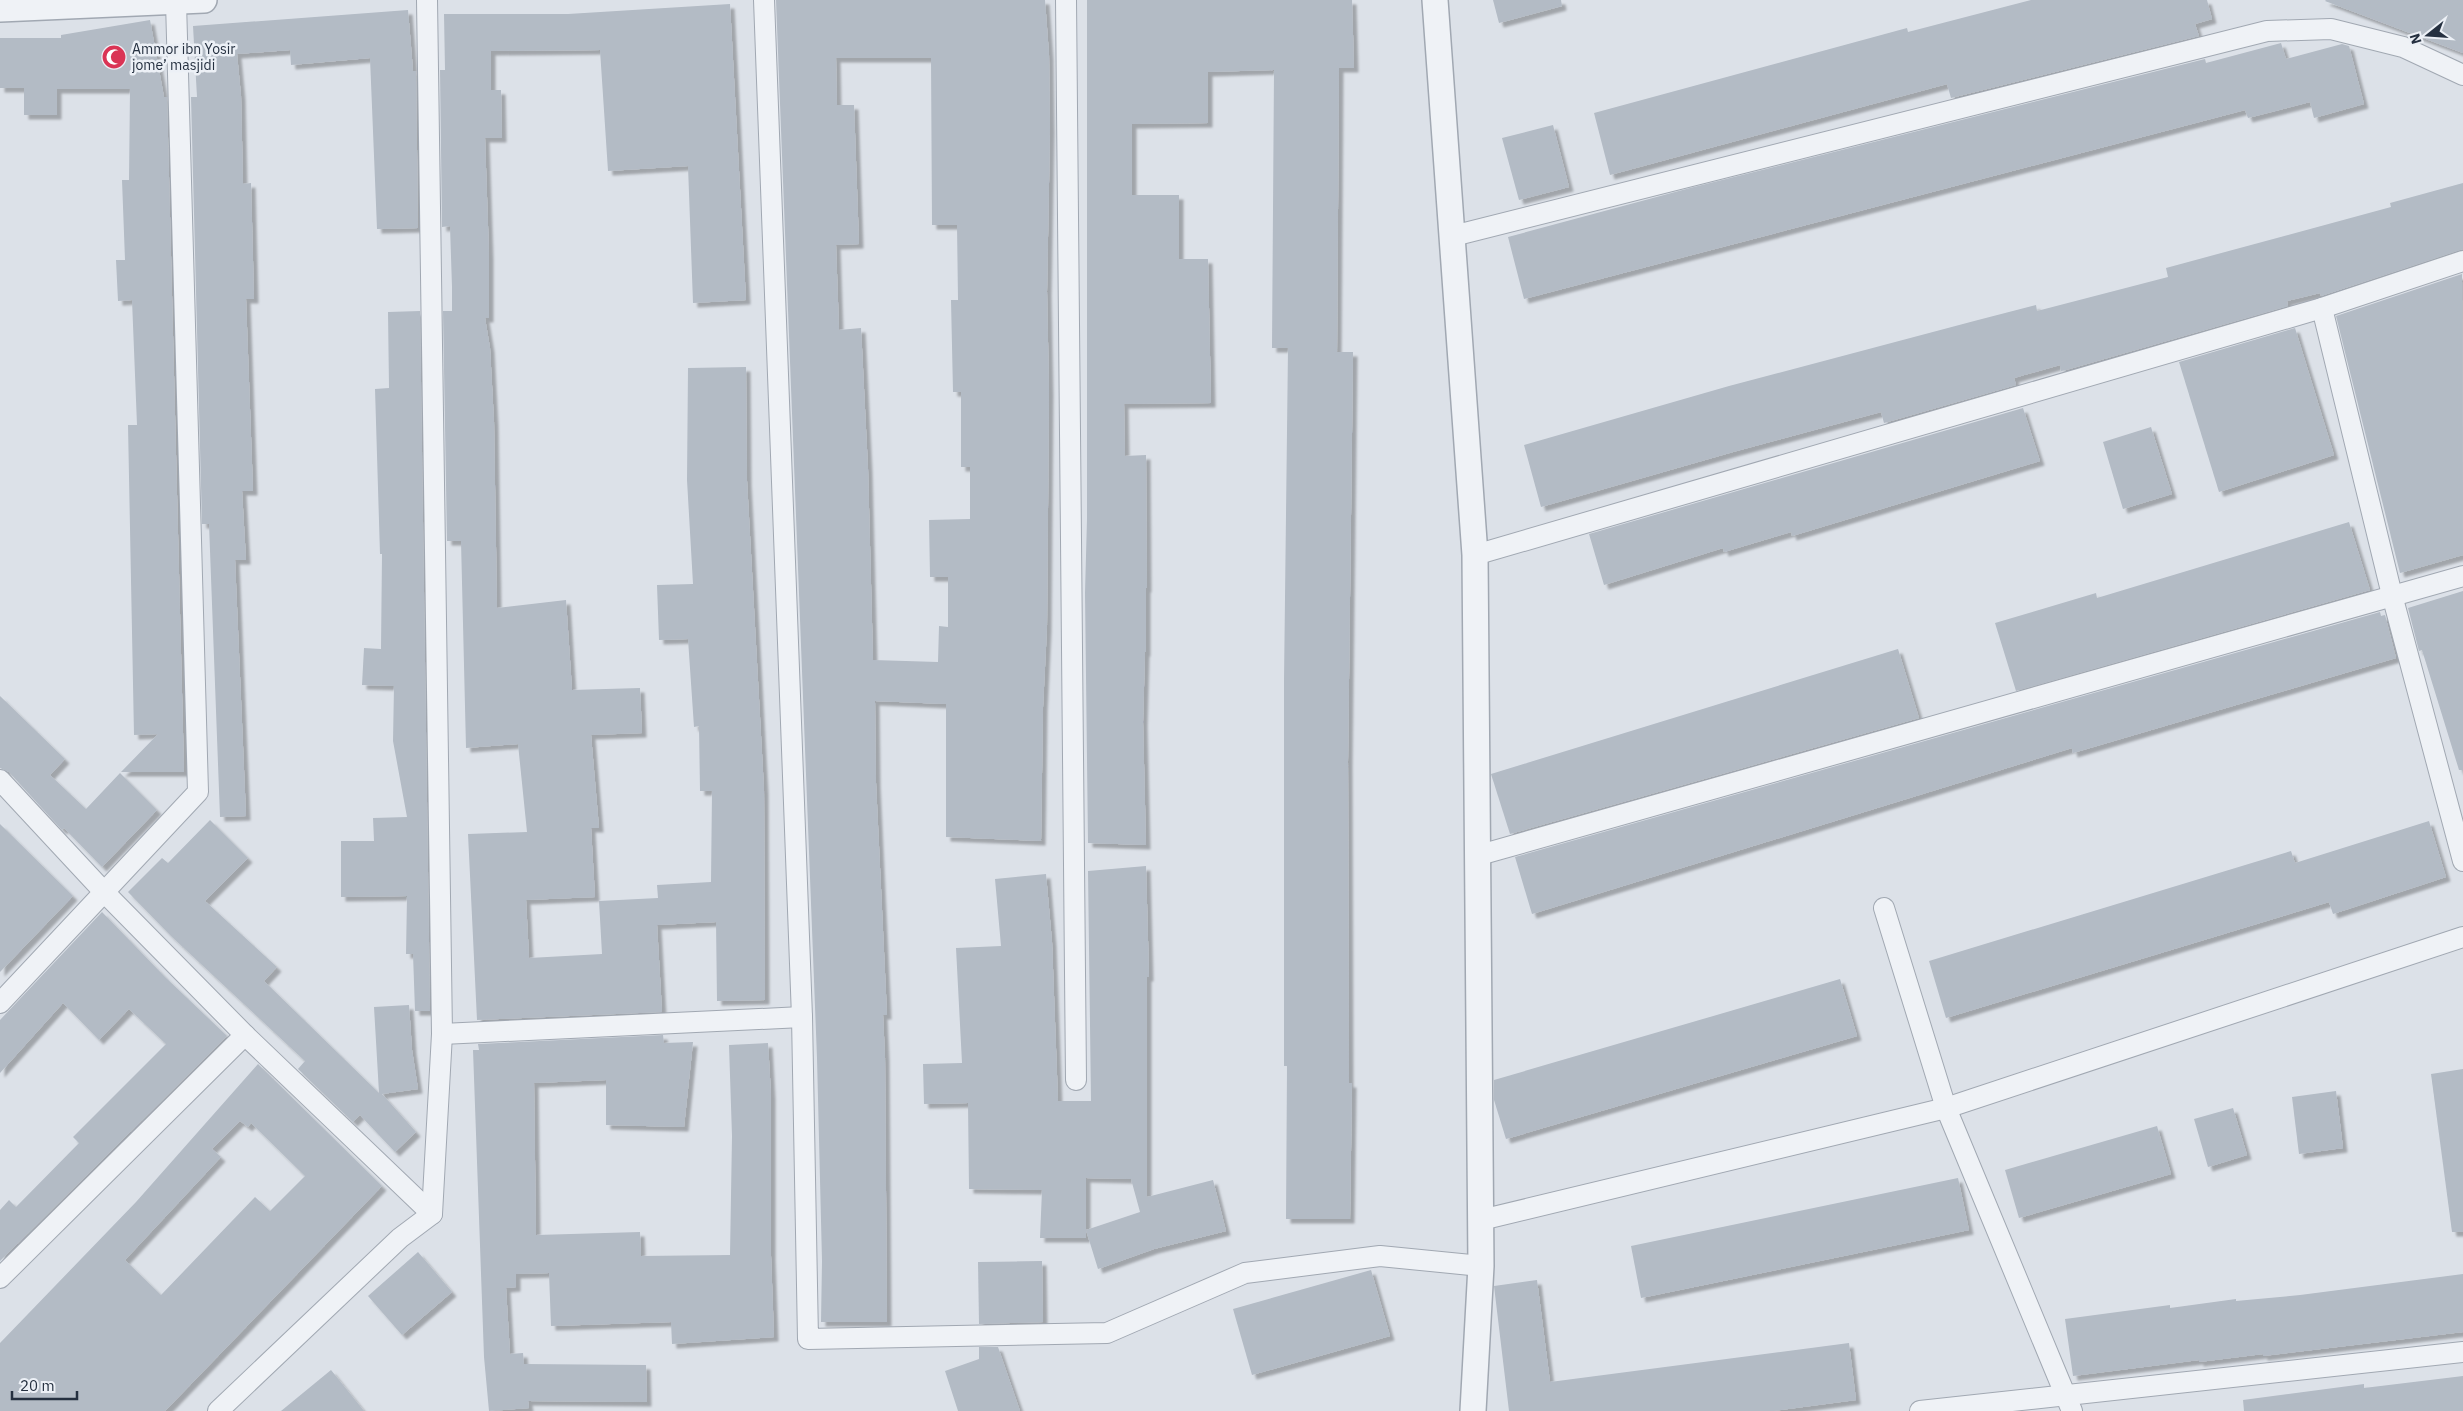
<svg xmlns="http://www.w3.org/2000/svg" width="2463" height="1411" viewBox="0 0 2463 1411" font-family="'IBM Plex Sans',sans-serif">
	<defs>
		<filter id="shadow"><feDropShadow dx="4.5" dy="4.5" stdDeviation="1" flood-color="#0004"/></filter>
	</defs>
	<rect width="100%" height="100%" fill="#dce1e8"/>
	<g fill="#b3bbc5" fill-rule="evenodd" filter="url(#shadow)">
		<path d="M776,0H1045L1049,55L1050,129L1047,292L1049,391L1047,627L1043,707L1041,841L946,837V704L875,701L876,783L887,1015H883L885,1057L887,1322H821L822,1261L817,1058ZM836,58H931L932,225H957L958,300H951L953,392H961V467H970V519L929,520L930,577H948V627L939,626L938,662L873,660L868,469L861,328L839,330L836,245L859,244L854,105H837Z"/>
		<polygon points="1087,0 1352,0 1354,68 1339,68 1337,352 1353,352 1348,762 1349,1083 1352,1083 1350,1219 1286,1219 1287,1066 1284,1066 1284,681 1288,348 1272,348 1274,70 1208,72 1208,123 1132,124 1132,195 1179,195 1179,259 1208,259 1211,403 1124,404 1125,456 1146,455 1147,588 1146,588 1146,652 1145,652 1143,722 1146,845 1088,843 1085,593 1087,519"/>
		<polygon points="1493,0 1561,0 1562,6 1499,23"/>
		<polygon points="2031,0 2207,0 2212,19 2195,24 2199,36 1951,98 1947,84 1610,175 1594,113 1907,28 1908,32"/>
		<polygon points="2326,0 2463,0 2463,53 2325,1"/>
		<polygon points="730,4 746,300 693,303 688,166 608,171 600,50 491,51 491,90 501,90 502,138 485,138 489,255 489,318 485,318 490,348 494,422 497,608 566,600 572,690 640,688 642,733 591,735 599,828 591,828 595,897 526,900 529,958 602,954 599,901 658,898 657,885 711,882 712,791 700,791 699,726 694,727 688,639 659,640 657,585 693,584 687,480 688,368 746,367 747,481 764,790 765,1000 717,1001 716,922 657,925 662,1012 477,1020 468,834 527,832 518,744 466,748 461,541 447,541 443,311 452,311 452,287 450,226 442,227 440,70 445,70 444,14 568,14"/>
		<polygon points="408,10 413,71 416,71 418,228 377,229 370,58 291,65 290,50 237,54 241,96 243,184 251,183 254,299 246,299 253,491 242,491 246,560 235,560 246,816 220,817 209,524 202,524 191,97 197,97 193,26"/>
		<polygon points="150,20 164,97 167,97 184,772 121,772 158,734 134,735 128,425 137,425 132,300 118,301 116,260 125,260 122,180 129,180 130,89 57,89 57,115 24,115 24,88 0,88 0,38 61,38 61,35"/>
		<polygon points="2281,43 2286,59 2342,44 2349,46 2364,104 2314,118 2310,102 2248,118 2245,110 1524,299 1508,237 1690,188 2205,59 2206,63"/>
		<polygon points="1553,125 1569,187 1519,200 1502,138"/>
		<polygon points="2463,183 2463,249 2321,296 2320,293 2287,301 2288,306 2066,370 2061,371 2060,365 2014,378 2016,385 1884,423 1881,412 1733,452 1541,507 1524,445 1729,386 1978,320 2036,305 2037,311 2168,277 2166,268 2391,207 2390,203"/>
		<polygon points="2462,274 2463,555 2400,573 2336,316"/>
		<polygon points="420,311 430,1011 415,1011 413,954 406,954 407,896 341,897 341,841 374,841 373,818 407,817 393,741 394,686 362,685 364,648 381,649 382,554 380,554 375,389 389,388 388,312"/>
		<polygon points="2295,328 2334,455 2219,492 2179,362"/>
		<polygon points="2023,408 2040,461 1792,536 1791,532 1724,552 1723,548 1604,585 1589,534"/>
		<polygon points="2151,427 2172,494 2123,509 2103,442"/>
		<polygon points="2349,522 2370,590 2016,691 1995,623 2096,593 2097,598"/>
		<polygon points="2463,591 2463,770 2459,770 2422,650 2419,651 2408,608"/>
		<polygon points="2380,612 2381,616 2385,615 2396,658 2073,753 2072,748 1532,914 1515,857"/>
		<polygon points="1898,649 1919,718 1510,834 1491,774"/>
		<polygon points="0,696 65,759 50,775 86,809 120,773 157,810 102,867 64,828 62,830 9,772 0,768"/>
		<polygon points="210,820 248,858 205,901 277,967 264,981 379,1093 374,1007 409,1005 412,1050 418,1089 382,1094 416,1132 395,1152 360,1115 353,1122 298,1069 305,1061 171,936 128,892 162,858 168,863"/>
		<polygon points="2429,821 2446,877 2333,914 2329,902 1946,1018 1929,961 2291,851 2295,863"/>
		<polygon points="0,824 73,896 0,972"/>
		<polygon points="1146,866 1149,977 1147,977 1147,1197 1213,1180 1226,1231 1154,1249 1098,1269 1086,1230 1140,1212 1131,1179 1086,1178 1086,1238 1040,1238 1042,1190 969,1189 968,1103 924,1104 923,1064 962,1063 956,948 1001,946 995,879 1046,874 1052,942 1058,1101 1091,1101 1088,871"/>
		<polygon points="102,912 165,977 227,1036 0,1261 0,1210 9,1200 16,1207 79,1143 73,1137 166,1044 129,1009 99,1040 63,1003 0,1073 0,1020"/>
		<polygon points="1840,979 1857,1036 1506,1139 1494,1100 1494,1080"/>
		<polygon points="663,1035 664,1043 693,1042 684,1127 606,1125 606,1080 534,1083 536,1235 640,1232 641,1256 730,1255 732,1136 729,1045 768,1043 771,1095 771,1256 774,1337 672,1344 671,1322 551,1326 549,1273 516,1274 516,1287 506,1288 510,1354 523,1353 524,1364 646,1365 647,1402 528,1401 529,1408 489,1411 484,1357 473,1050 479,1050 478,1044"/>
		<path d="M258,1064L382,1186L165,1411H0V1343L136,1202ZM240,1121L248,1127L251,1123L305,1176L270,1211L255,1197L161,1295L125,1260L221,1157L212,1149Z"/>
		<polygon points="2463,1069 2463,1232 2452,1232 2431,1074"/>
		<polygon points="2336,1091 2343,1148 2299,1154 2292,1097"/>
		<polygon points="2233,1108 2247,1155 2208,1167 2194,1119"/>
		<polygon points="2157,1126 2171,1174 2019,1218 2005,1170"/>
		<polygon points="1958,1178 1969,1230 1641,1298 1631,1246"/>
		<polygon points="418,1252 452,1292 402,1335 368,1296"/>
		<polygon points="1042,1261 1043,1322 979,1324 978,1262"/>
		<polygon points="1371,1270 1390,1336 1252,1375 1233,1309"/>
		<polygon points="2463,1274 2463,1332 2263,1356 2263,1354 2199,1362 2199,1360 2073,1376 2065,1319 2170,1305 2170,1308 2236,1299 2236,1301 2300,1295"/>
		<polygon points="1537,1280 1550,1382 1849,1343 1856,1400 1773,1411 1509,1411 1494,1286"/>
		<polygon points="979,1347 998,1347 1020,1411 958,1411 945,1371 979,1359"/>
		<polygon points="331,1370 364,1411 281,1411"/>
		<polygon points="2463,1376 2463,1411 2244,1411 2243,1400 2364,1384 2364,1388"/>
	</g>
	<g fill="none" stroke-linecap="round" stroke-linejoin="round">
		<defs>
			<g id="minor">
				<polyline points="764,0 802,1017 808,1339 1107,1333 1245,1273 1380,1256 1481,1266"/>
				<polyline points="1066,0 1076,1080"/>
				<polyline points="1453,236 2267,31 2331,29 2403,47 2463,75"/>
				<polyline points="2322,308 2392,595 2463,861"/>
				<polyline points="1475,555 2322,308 2463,261"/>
				<polyline points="0,780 105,893 245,1035 432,1214"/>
				<polyline points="1476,856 2463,576"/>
				<polyline points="1884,908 1946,1108 2072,1411"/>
				<polyline points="0,1003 198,792 176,2"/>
				<polyline points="442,1034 802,1017"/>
				<polyline points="1481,1220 1946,1108 2463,937"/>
				<polyline points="0,1278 245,1035"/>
				<polyline points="218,1411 400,1238 432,1214 442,1034 427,0"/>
				<polyline points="1920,1411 2463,1352"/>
			</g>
			<g id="tertiary">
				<polyline points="1435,0 1475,555 1481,1266 1473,1411"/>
				<polyline points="0,9 204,0"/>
			</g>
		</defs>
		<use href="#minor" stroke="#a1a8b2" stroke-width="22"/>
		<use href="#tertiary" stroke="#a1a8b2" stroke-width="28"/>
		<use href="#minor" stroke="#eff2f6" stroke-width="20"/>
		<use href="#tertiary" stroke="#eff2f6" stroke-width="25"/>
	</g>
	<defs>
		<symbol id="mosque-disc" viewBox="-11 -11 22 22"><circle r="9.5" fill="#da3455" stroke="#ecf0f6"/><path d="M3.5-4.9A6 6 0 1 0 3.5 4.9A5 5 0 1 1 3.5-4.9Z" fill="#fff"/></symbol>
	</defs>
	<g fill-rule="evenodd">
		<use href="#mosque-disc" x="100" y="43" width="28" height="28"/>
	</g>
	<g text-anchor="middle" stroke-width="5" stroke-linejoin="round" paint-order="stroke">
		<g font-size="14" fill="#253040" stroke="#ecf0f6" text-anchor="start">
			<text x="132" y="54">Ammor ibn Yosir<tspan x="132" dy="16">jome’ masjidi</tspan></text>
		</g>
	</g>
	<g transform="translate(2428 35) rotate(253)" stroke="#ecf0f6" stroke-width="4" paint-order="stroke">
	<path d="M0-4L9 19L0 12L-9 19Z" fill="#253040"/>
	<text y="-8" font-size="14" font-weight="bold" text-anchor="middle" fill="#253040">N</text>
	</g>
	<path d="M12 1391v8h65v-8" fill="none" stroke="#253040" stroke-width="2.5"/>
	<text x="20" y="1391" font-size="15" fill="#253040" stroke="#ecf0f6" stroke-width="4" paint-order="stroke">20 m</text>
</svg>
